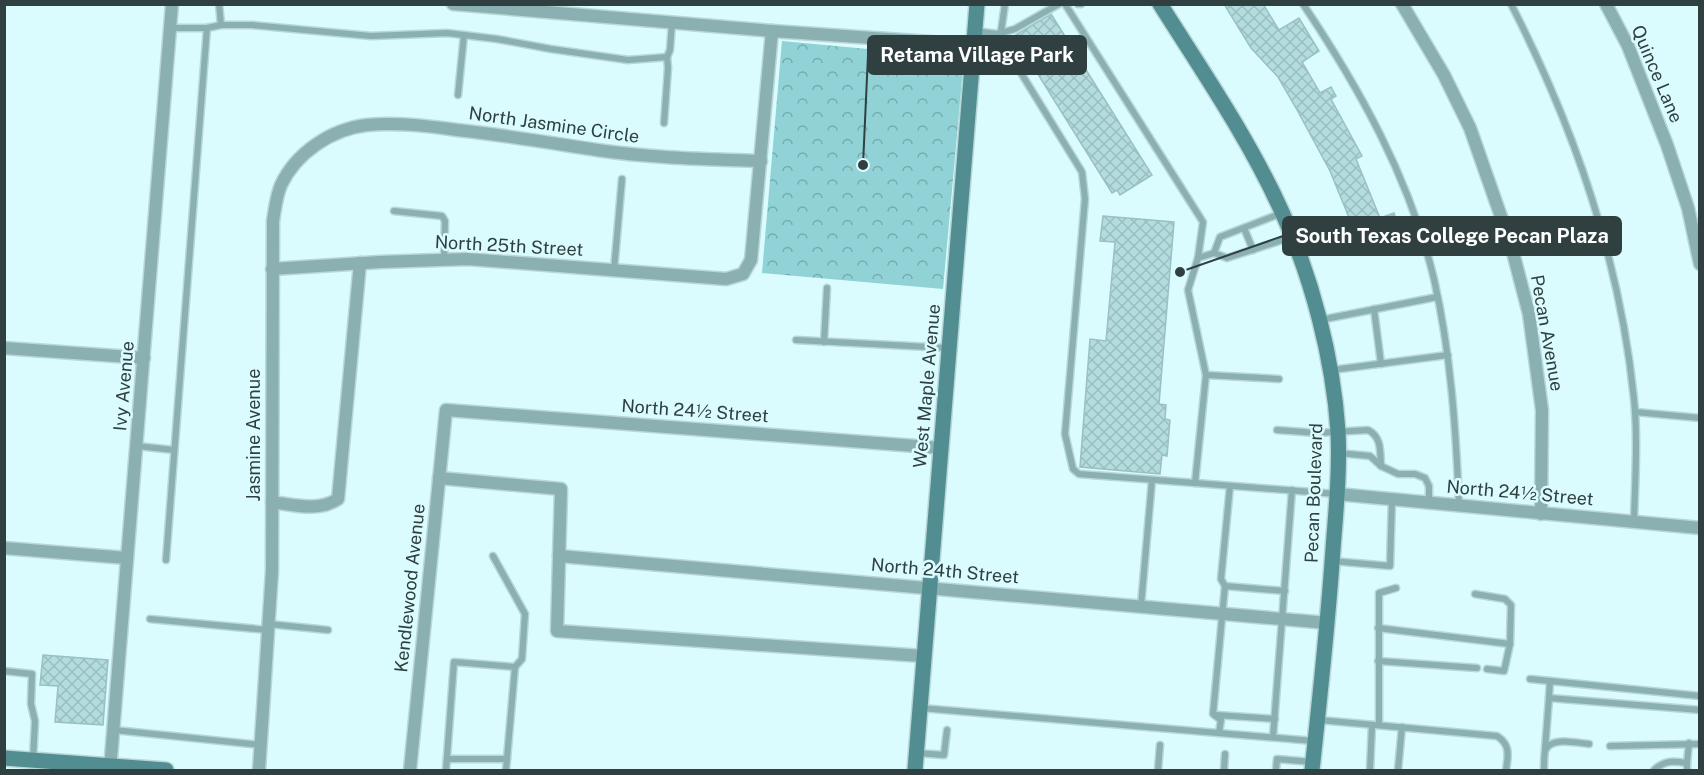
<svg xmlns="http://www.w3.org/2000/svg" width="1704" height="775" viewBox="0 0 1704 775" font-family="'Public Sans',sans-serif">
	<defs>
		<pattern id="forest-crowns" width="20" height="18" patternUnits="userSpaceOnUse" patternTransform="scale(1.5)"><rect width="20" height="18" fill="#90d2d6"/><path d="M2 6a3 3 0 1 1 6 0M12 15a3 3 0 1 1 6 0" fill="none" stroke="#76acaf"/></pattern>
		<pattern id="building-cross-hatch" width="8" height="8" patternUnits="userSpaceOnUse" patternTransform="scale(1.5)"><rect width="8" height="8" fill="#b3dcde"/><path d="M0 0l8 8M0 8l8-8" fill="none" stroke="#9abec0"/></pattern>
	</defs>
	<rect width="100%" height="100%" fill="#dbfcfe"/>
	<polygon fill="url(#forest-crowns)" points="782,41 964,58 943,289 762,273"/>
	<g fill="url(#building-cross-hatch)" stroke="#99c0c3" stroke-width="1.5">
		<polygon points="1224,4 1263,4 1279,30 1299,18 1319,51 1302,62 1320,93 1331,87 1336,96 1331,99 1362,156 1356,159 1380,218 1394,213 1397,222 1357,237 1330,171 1296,108 1278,77 1251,48"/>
		<polygon points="1051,14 1152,175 1120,195 1117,190 1112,193 1014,36"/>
		<polygon points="1103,216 1174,222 1159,404 1166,405 1165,419 1170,420 1167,456 1162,455 1160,474 1080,467 1090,339 1106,341 1115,242 1100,241"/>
		<polygon points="43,655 108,660 103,725 55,722 58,686 40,685"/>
	</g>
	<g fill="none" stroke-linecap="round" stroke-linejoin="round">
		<defs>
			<g id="lane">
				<polyline points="219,4 221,25"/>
				<polyline points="1065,4 1203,222 1198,258 1188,290 1206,375 1195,483 1337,494"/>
				<polyline points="1078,4 1081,4"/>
				<path d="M1303,4C1360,89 1410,179 1434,279C1451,354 1456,430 1459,506"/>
				<path d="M1511,4C1575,129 1620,259 1634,399C1638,439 1635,481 1634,522"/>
				<polyline points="171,28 207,28 221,25 252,25 371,36 447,33 497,39 551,49 628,60 667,57 670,50 672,23"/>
				<polyline points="976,31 997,34 1015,29 1059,4"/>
				<polyline points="1001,32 1005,4"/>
				<polyline points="997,34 1082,172 1085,199 1065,434 1073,469 1079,474 1195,483"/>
				<polyline points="458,95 464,35"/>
				<polyline points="664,123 668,68 667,57"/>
				<polyline points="394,211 442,216 445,221 444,260"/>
				<polyline points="1244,228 1253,250"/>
				<polyline points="1214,253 1220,237 1282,213"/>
				<polyline points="1198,258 1214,253 1227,258 1292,237"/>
				<polyline points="614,270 622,179"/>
				<polyline points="1374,309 1381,364"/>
				<polyline points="1320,320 1437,297"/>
				<polyline points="796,340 948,348"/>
				<polyline points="824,342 827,288"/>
				<polyline points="1332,370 1448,355"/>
				<polyline points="1206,375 1279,379"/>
				<polyline points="1635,412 1700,418"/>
				<path d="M1277,430L1317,433L1368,430C1382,437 1380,452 1381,466"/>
				<polyline points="137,446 174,450"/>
				<polyline points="1339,453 1370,456 1381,466 1398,474 1415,474 1425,478 1429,486 1429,503"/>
				<polyline points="493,556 525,614 522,659 515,667"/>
				<polyline points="166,560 207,28"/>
				<polyline points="1332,561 1390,566 1392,499"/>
				<polyline points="1225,586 1285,591"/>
				<polyline points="1475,594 1505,599 1511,605 1510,644 1504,671 1487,669"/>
				<polyline points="1141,606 1152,480"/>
				<polyline points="150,619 268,630"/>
				<polyline points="269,624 328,630"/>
				<polyline points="1378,628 1510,644"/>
				<polyline points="1378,661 1477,668"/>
				<polyline points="4,671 32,674 31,704 35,721 33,759"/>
				<polyline points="1530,679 1550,681"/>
				<polyline points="1549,698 1550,681 1700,696"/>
				<polyline points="921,708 1314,741"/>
				<polyline points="1216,715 1275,719"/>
				<path d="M1319,720L1497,736C1511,745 1508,756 1506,770"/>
				<polyline points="1379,725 1379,593 1396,588"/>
				<polyline points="114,730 261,745"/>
				<polyline points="1219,733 1221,720 1213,714 1225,586 1221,579 1230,486"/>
				<polyline points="1273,737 1292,490"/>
				<polyline points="1610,746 1700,744"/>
				<polyline points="1545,749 1549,698 1700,710"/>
				<polyline points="917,753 944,755 947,730"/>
				<polyline points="447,759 507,759"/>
				<polyline points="1687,763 1689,743"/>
				<polyline points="446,770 454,662 515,667 506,770"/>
				<polyline points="1158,770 1160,745"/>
				<polyline points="1224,770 1225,754"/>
				<polyline points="1276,770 1277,759 1312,762"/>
				<polyline points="1370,770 1372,725"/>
				<polyline points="1398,770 1402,727"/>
				<path d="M1544,770C1544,765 1544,757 1545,751C1550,736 1577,743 1589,744"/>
				<path d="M1654,770C1665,760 1673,761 1687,763V770"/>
			</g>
			<g id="street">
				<polyline points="453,4 772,31 974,45"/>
				<polyline points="1402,4 1444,75 1470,128 1511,245 1529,314 1542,410 1541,514"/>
				<polyline points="1606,4 1628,46 1667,145 1688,208 1700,264"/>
				<polyline points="272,269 380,262 468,259 726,279 743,274 751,260 772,31"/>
				<polyline points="4,348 144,358"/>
				<polyline points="439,478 561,489 557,631 923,656"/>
				<polyline points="1337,494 1700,528"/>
				<path d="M272,502C295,505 318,512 338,499L360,263"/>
				<polyline points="4,548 127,558"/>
				<polyline points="559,556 1328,623"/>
				<polyline points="110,770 172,4"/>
				<path d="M259,770L272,571L273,221C275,209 276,197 281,185C296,153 331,129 367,125C397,122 428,126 457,130C504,135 551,143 597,150C651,158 706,159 761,161"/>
				<polyline points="410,770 446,410 942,448"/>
			</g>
			<g id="secondary">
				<path d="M1160,4C1203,72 1249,139 1282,212C1312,278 1333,358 1338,431C1340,470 1336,510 1333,549C1328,623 1320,697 1312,770"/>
				<polyline points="4,758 166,770"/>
				<polyline points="915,770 977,4"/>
			</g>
		</defs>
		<use href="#lane" stroke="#b9d6d8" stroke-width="9"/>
		<use href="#street" stroke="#b9d6d8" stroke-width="15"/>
		<use href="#secondary" stroke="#b9d6d8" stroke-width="18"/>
		<use href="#lane" stroke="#8ab0b2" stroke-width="6"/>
		<use href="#street" stroke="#8ab0b2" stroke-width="12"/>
		<use href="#secondary" stroke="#528e91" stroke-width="15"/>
	</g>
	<g text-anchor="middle" stroke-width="5" stroke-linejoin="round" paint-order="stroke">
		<g font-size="18" fill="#304041" stroke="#dbfcfe">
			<text transform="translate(1657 74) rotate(67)" y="6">Quince Lane</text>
			<text transform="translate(554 125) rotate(8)" y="6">North Jasmine Circle</text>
			<text transform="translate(509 246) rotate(3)" y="6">North 25th Street</text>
			<text transform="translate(1547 333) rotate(80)" y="6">Pecan Avenue</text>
			<text transform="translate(124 386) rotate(-85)" y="6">Ivy Avenue</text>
			<text transform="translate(927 386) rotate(-85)" y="6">West Maple Avenue</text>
			<text transform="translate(695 411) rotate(4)" y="6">North 24½ Street</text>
			<text transform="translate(254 435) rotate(-90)" y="6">Jasmine Avenue</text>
			<text transform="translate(1314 493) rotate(-88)" y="6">Pecan Boulevard</text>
			<text transform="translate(1520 493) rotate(5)" y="6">North 24½ Street</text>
			<text transform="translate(945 571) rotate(5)" y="6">North 24th Street</text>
			<text transform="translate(410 588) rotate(-84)" y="6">Kendlewood Avenue</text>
		</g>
	</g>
	<path fill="none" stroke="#304041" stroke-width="2" d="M863 165L868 55M1180 272L1283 236"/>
	<g fill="#304041" stroke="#dbfcfe" stroke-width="2">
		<circle cx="863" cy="165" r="6"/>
		<circle cx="1180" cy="272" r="6"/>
	</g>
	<g fill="#304041" stroke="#304041" stroke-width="2">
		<rect x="868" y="36" width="218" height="38" rx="6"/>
		<rect x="1283" y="217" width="338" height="38" rx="6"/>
	</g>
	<g font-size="20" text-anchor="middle" font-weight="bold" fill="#fff">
		<text x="977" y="62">Retama Village Park</text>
		<text x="1452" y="243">South Texas College Pecan Plaza</text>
	</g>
	<rect width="1704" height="775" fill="none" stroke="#304041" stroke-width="12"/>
</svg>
